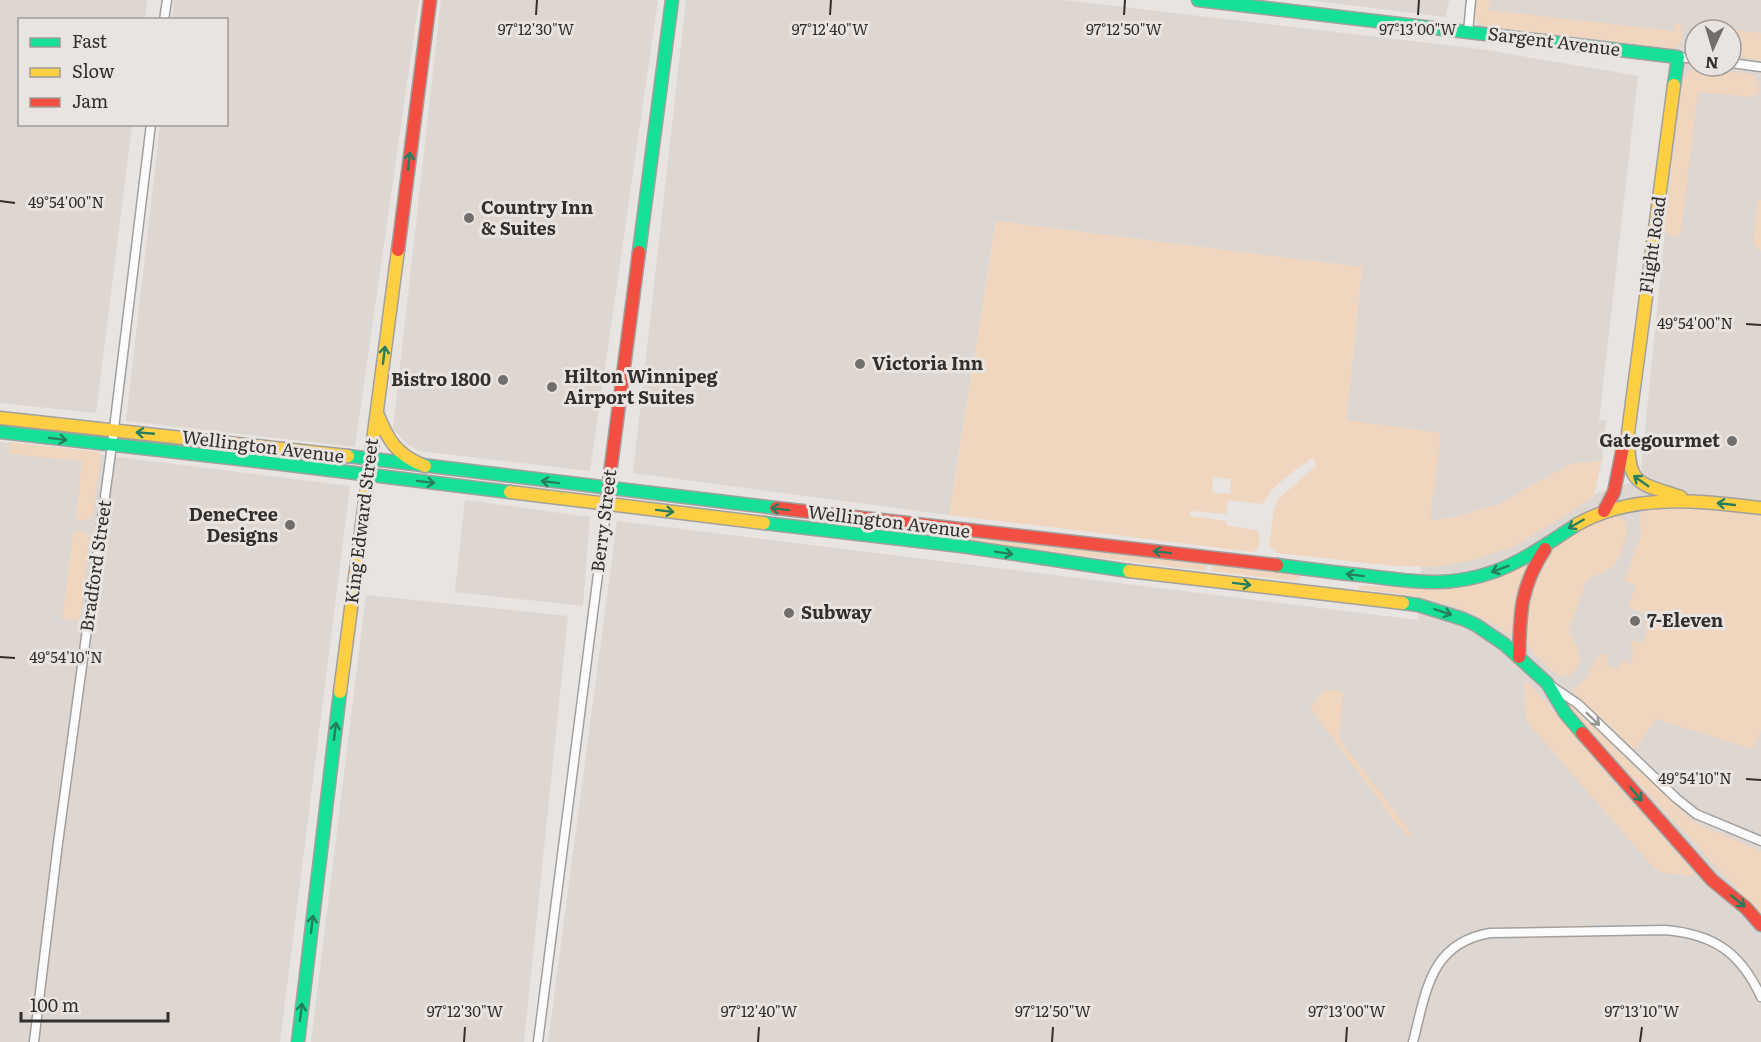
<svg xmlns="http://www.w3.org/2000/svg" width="1761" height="1042" viewBox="0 0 1761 1042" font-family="Literata,serif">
	<rect width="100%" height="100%" fill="#e7e4e2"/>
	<g fill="#ded6d1" fill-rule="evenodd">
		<polygon points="0,0 147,0 145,19 20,20 20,124 132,125 96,413 0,403"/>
		<polygon points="174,0 419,0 355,447 126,421 160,125 226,124 226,20 172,19"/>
		<polygon points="441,0 658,0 590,471 419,451 407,444 393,429"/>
		<polygon points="686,0 1063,0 1480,49 1638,76 1599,421 1606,420 1602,461 1570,464 1499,504 1453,518 1430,520 1346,420 1362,267 996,221 949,515 633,473"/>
		<polygon points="1308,0 1449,0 1446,17"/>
		<path d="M1479,0H1761V1042H548L617,521L1418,620L1422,554L1582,498L1640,480L1683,50L1477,26ZM1695,30H1731V66H1695Z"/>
		<polygon points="0,442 350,486 280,1042 0,1042"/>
		<polygon points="465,500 590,517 583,606 455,592"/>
		<polygon points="366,595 568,616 524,1042 311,1042"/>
	</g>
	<g fill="#f0d6bf" fill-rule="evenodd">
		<polygon points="1476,0 1490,0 1489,10 1674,31 1675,24 1681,24 1682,41 1677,47 1671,48 1484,26 1475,20 1474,13"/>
		<polygon points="1731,30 1761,33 1761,60 1731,56"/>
		<path d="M1699,68L1751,74C1759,78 1759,84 1759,92L1756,96L1752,97L1698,92L1680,237L1671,235L1664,229V222L1683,79L1691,70Z"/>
		<polygon points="1758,199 1761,200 1761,251 1756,248 1753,242"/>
		<path d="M996,221L1362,267L1346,420L1441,433L1430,520L1453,518L1499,504L1570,464L1602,461L1593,498L1515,546L1473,560L1435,567L1394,566L1277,553L1269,546L1274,509L1278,499L1317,465L1312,458C1293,472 1274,484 1262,504L1228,500L1226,514L1191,511L1190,516L1226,521V525L1255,530L1259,532C1260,539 1260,546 1255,552L949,515ZM1213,477L1231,479L1230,494L1212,492Z"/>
		<path d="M10,442L100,452V459L93,514C88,521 84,521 76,519L82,461L9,454Z"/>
		<path d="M1677,506L1761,515V730L1753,749L1656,719L1635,750L1573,692V689C1590,679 1589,669 1599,654L1609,656L1606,665L1618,669L1621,661L1630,664L1634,653L1630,650L1633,640L1643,643L1648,628L1644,626L1649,615L1628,607L1636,586L1624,581L1641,534L1639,517L1641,513L1649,508Z"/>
		<path d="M1611,516C1640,515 1621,550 1616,564L1612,568L1587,580L1569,628V632C1575,645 1587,662 1572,673C1567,677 1563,677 1557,675L1534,654L1525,640L1527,594L1544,558L1553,548L1577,532Z"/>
		<polygon points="78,531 86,533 89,538 80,620 62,619 73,533"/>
		<polygon points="966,537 1207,564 1206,571 966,541"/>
		<polygon points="1212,564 1301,575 1302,576 1295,581 1211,571"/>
		<path d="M1526,564L1528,566L1515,636L1513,637C1462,600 1418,596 1358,589V586C1386,585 1414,590 1442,589C1472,587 1499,577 1526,564Z"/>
		<polygon points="1524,682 1528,682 1548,704 1554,712 1556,712 1611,779 1695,873 1691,876 1660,872 1654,868 1526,721"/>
		<polygon points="1324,690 1343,692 1339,739 1414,837 1405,835 1310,708"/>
		<polygon points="1570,704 1689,818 1700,825 1761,851 1761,916 1745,897 1567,707"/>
	</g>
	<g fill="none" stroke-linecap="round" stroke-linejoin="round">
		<defs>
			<g id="street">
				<polyline points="164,20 167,0"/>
				<polyline points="1468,32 1471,0"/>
				<polyline points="1678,57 1695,59"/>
				<polyline points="1731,63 1761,67"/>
				<polyline points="1550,685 1578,704 1676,798 1696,814 1761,841"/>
				<polyline points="34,1042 58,843 112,445 151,124"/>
				<polyline points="538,1042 607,504"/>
				<path d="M1413,1042C1426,992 1430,943 1490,933L1665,930C1714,934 1741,953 1761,997"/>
			</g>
			<g id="fast">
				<polyline points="1198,0 1678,57 1674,85"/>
				<polyline points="639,252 672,0"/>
				<polyline points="0,432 257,461 510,492"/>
				<polyline points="348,456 776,508"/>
				<polyline points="764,523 961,546 1129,571"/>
				<path d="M1277,565C1307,569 1338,573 1368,576C1416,582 1449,588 1496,571C1525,560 1550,542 1576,525"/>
				<polyline points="1403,603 1418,605 1463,619 1476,625 1504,644 1547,683 1565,713 1582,733"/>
				<polyline points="298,1042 340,692"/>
			</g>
			<g id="slow">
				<path d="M1674,85L1628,433C1628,486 1636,482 1681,497"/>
				<path d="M377,413C388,440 396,455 425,466"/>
				<polyline points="0,418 348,456"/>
				<polyline points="510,492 764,523"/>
				<path d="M1576,525C1633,492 1698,501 1761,508"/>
				<polyline points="1129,571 1403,603"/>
				<polyline points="340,692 398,250"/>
			</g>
			<g id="jam">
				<polyline points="398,250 430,0"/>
				<polyline points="607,497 639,252"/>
				<polyline points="776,508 1277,565"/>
				<polyline points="1604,511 1614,492 1624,442"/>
				<path d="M1519,657C1520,613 1520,587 1545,549"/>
				<polyline points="1582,733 1712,880 1746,908 1761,925"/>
			</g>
		</defs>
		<use href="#street" stroke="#a2a09e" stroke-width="11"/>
		<use href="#fast" stroke="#a2a09e" stroke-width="15"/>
		<use href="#slow" stroke="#a2a09e" stroke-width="15"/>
		<use href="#jam" stroke="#a2a09e" stroke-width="15"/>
		<use href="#street" stroke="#fbfbfb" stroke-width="8"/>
		<use href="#fast" stroke="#16e098" stroke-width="12"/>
		<use href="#slow" stroke="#ffcf43" stroke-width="12"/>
		<use href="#jam" stroke="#f24e42" stroke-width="12"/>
	</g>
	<defs><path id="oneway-shaft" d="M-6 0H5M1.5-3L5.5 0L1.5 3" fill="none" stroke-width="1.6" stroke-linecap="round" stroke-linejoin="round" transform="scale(1.5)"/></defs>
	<g stroke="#257f5e">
		<use href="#oneway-shaft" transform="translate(409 161) rotate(-83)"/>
		<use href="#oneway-shaft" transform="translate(384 355) rotate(-83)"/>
		<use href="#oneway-shaft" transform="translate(145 433) rotate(-175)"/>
		<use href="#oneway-shaft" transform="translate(58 439) rotate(7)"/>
		<use href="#oneway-shaft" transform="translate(1641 481) rotate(-145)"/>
		<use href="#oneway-shaft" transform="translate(426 482) rotate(7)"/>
		<use href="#oneway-shaft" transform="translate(550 482) rotate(-173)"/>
		<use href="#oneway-shaft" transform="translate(1726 504) rotate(-174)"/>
		<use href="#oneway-shaft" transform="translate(780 509) rotate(-173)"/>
		<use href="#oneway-shaft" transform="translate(665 511) rotate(7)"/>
		<use href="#oneway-shaft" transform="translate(1576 524) rotate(150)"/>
		<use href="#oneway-shaft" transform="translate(1162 552) rotate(-173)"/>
		<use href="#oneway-shaft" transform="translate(1004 553) rotate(9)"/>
		<use href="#oneway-shaft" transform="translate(1500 569) rotate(159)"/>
		<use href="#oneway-shaft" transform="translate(1355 575) rotate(-173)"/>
		<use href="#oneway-shaft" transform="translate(1242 584) rotate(7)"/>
		<use href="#oneway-shaft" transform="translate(1443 612) rotate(18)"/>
		<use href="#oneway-shaft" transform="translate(335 731) rotate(-83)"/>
		<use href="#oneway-shaft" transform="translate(1636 794) rotate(49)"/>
		<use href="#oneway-shaft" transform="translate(1738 901) rotate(39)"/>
		<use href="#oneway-shaft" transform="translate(312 924) rotate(-83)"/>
		<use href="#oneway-shaft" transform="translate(301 1012) rotate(-83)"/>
	</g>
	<use stroke="#969695" href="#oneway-shaft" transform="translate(1593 719) rotate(44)"/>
	<path fill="none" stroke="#32302f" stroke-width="2" d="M536,15L537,0M830,15L831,0M1124,15L1125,0M1418,15L1419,0M0,201L15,203M1746,324L1761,325M0,657L15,658M1746,779L1761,780M464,1042L465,1027M758,1042L759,1027M1052,1042L1053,1027M1346,1042L1347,1027M1640,1042L1642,1027"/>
	<g fill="#716f6e" stroke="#e9e4e0" stroke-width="2">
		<circle cx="469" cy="218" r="6"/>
		<circle cx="860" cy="364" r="6"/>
		<circle cx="503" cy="380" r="6"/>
		<circle cx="552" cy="387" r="6"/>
		<circle cx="1732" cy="441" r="6"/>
		<circle cx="290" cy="525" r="6"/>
		<circle cx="789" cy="613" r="6"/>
		<circle cx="1635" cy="621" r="6"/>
	</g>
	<g text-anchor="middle" stroke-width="6" stroke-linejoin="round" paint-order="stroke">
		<g font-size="18" fill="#32302f" stroke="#e9e4e0">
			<text transform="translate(1554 42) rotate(7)" y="6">Sargent Avenue</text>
			<text transform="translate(1653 245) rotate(-82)" y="6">Flight Road</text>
			<text transform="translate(263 447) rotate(7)" y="6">Wellington Avenue</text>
			<text transform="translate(362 521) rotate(-83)" y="6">King Edward Street</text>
			<text transform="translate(604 521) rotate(-83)" y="6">Berry Street</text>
			<text transform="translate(889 522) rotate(7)" y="6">Wellington Avenue</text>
			<text transform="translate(96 566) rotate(-82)" y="6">Bradford Street</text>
		</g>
		<g font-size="18" font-weight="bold" fill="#32302f" stroke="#e9e4e0" text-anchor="start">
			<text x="481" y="214">Country Inn<tspan x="481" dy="21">&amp; Suites</tspan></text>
			<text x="872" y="370">Victoria Inn</text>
			<text x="564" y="383">Hilton Winnipeg<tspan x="564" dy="21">Airport Suites</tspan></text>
			<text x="491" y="386" text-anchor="end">Bistro 1800</text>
			<text x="1720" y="447" text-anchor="end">Gategourmet</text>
			<text x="278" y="521" text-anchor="end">DeneCree<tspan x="278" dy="21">Designs</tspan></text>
			<text x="801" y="619">Subway</text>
			<text x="1647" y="627">7-Eleven</text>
		</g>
	</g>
	<g font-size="15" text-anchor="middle" fill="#32302f" stroke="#e9e4e0" stroke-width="6" stroke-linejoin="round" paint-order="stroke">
		<text x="536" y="35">97°12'30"W</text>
		<text x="830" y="35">97°12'40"W</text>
		<text x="1124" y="35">97°12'50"W</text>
		<text x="1418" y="35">97°13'00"W</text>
		<text x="66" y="208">49°54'00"N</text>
		<text x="1695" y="329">49°54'00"N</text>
		<text x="66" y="663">49°54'10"N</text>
		<text x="1695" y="784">49°54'10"N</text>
		<text x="465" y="1017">97°12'30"W</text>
		<text x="759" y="1017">97°12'40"W</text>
		<text x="1053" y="1017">97°12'50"W</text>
		<text x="1347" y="1017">97°13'00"W</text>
		<text x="1642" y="1017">97°13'10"W</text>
	</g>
	<rect x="18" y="18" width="210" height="108" fill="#e9e4e0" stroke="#a09c99" stroke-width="1.5"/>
	<rect x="30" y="38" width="30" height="9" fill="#16e098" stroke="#a09c99" stroke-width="1.5"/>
	<text x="72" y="48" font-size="18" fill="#32302f">Fast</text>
	<rect x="30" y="68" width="30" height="9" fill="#ffcf43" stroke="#a09c99" stroke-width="1.5"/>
	<text x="72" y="78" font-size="18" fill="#32302f">Slow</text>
	<rect x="30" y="98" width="30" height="9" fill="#f24e42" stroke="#a09c99" stroke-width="1.5"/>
	<text x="72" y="108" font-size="18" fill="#32302f">Jam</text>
	<g transform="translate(1713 48) rotate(184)"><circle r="28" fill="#e9e4e0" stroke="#a09c99" stroke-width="1.5"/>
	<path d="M0-4.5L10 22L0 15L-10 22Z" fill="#716f6e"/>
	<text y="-9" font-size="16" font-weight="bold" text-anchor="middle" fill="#32302f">N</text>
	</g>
	<path d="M21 1012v9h147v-9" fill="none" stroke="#32302f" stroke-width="3"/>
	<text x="30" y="1012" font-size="18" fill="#32302f" stroke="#e9e4e0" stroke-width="4.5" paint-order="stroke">100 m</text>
</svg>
